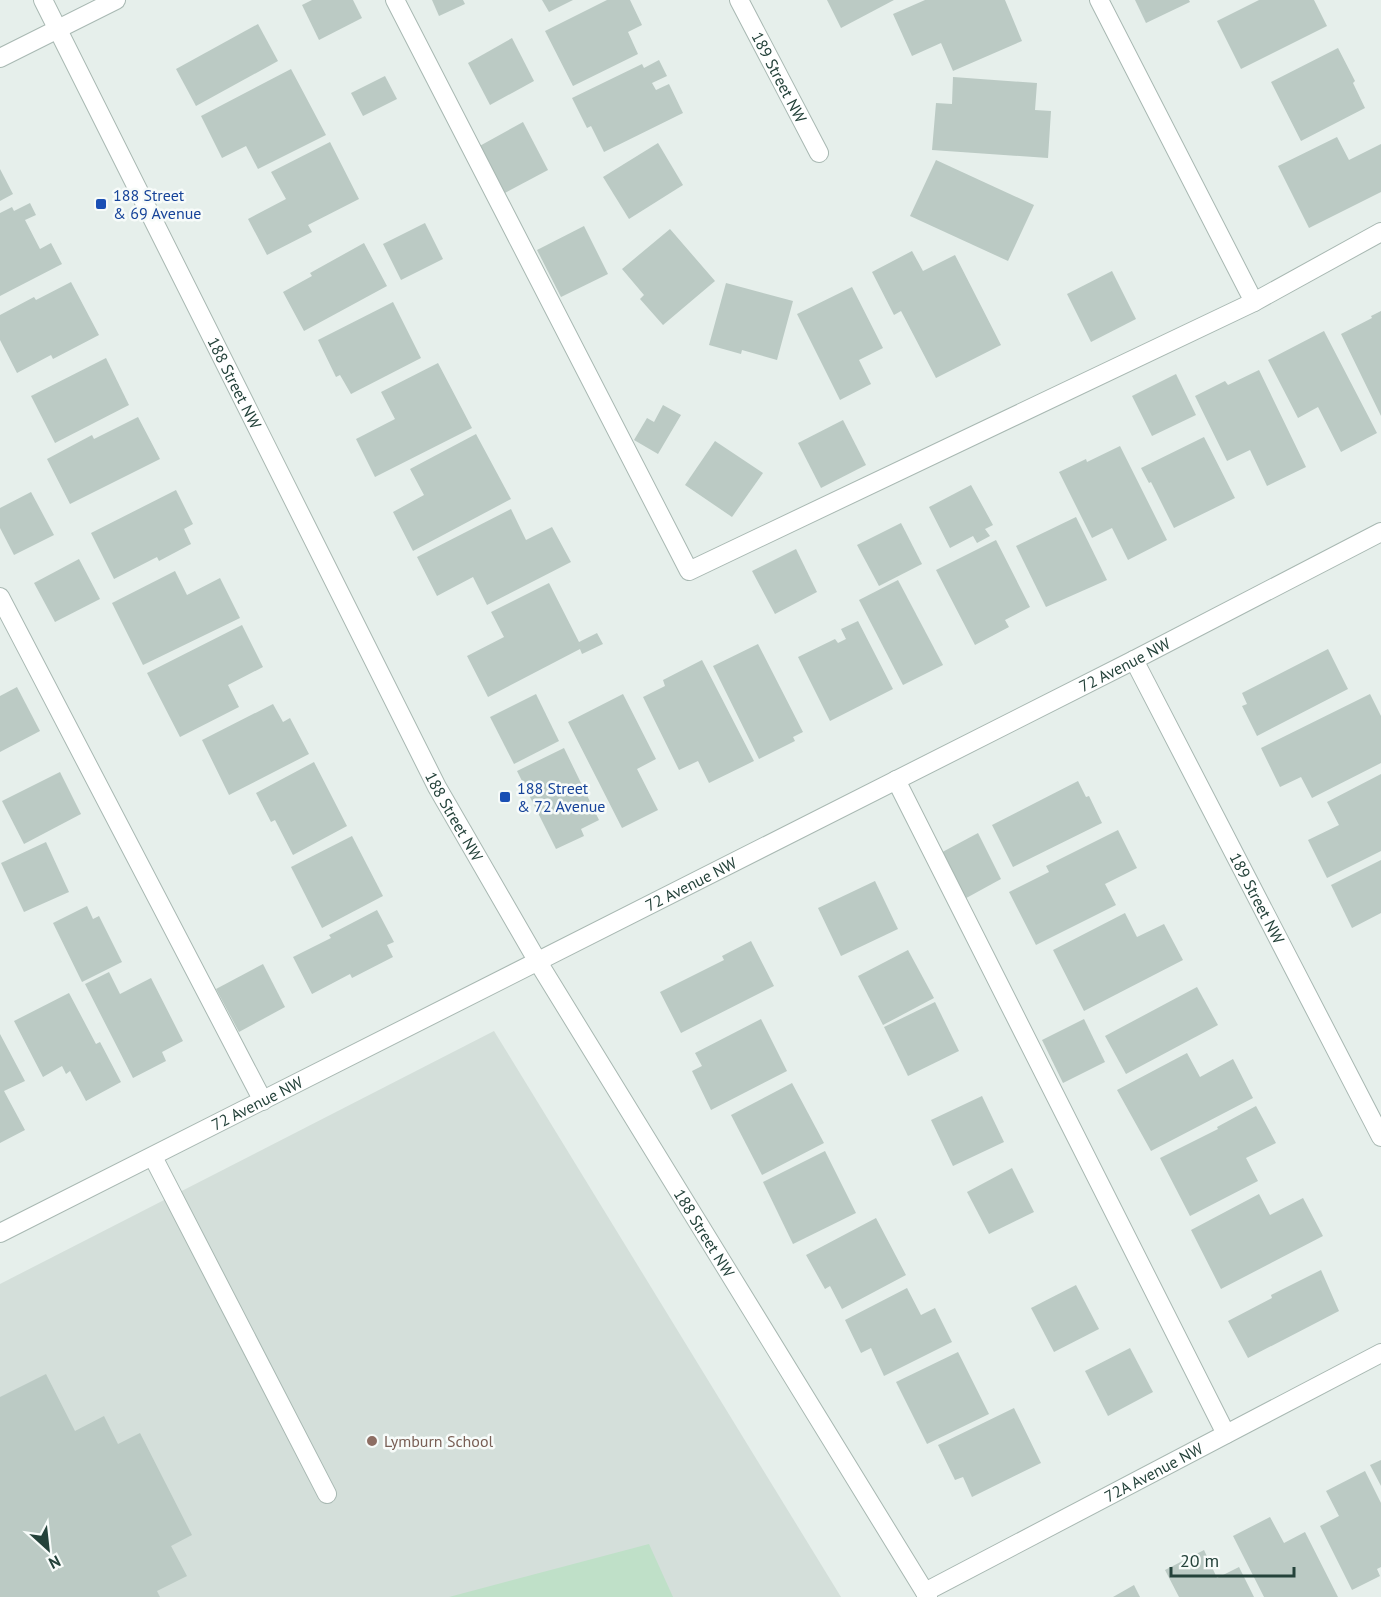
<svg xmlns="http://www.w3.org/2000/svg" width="1381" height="1597" viewBox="0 0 1381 1597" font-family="'PT Sans',sans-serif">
	<rect width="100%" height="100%" fill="#e6efeb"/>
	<polygon fill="#d4dfda" points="494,1031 841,1597 0,1597 0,1284"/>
	<polygon fill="#bfe0c8" points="649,1544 673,1597 449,1597"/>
	<g fill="#bbcac4">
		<polygon points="312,0 353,0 362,18 319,40 302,5"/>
		<polygon points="432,0 463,0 465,4 439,16"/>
		<polygon points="542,0 573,0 549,12"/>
		<polygon points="607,0 630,0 642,25 628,32 638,54 573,86 545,31"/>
		<polygon points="827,0 894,0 841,28"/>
		<polygon points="925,0 1005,0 1022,41 953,71 941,43 912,56 893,14"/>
		<polygon points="1135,0 1189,0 1190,2 1146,23"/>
		<polygon points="1259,0 1314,0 1327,26 1241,69 1217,21"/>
		<polygon points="258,24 278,61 196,106 176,69"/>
		<polygon points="512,38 534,81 490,105 468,63"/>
		<polygon points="1338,48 1355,81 1353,83 1365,108 1301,141 1271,82"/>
		<polygon points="659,60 667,76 652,83 656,90 669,84 683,113 604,152 591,126 587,128 572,98 642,64 644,68"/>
		<polygon points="291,69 326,135 258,169 246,146 222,158 201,116"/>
		<polygon points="385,76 397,99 363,116 351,93"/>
		<polygon points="953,77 1037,83 1035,110 1051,111 1048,158 932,150 936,103 952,104"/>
		<polygon points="523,122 548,170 501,195 476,148"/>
		<polygon points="1337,137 1349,160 1381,144 1381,192 1309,228 1278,166"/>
		<polygon points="330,142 359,199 308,225 312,232 267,255 248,219 286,199 271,172"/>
		<polygon points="658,143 683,185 629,219 603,177"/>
		<polygon points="936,160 1034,205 1008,261 910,216"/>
		<polygon points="0,169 13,194 0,201"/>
		<polygon points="30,203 36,215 25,220 40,249 51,243 62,264 0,296 0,213 12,207 14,211"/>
		<polygon points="425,223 443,259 401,280 383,244"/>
		<polygon points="584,226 608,274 561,297 537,250"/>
		<polygon points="670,229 715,281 663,325 640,299 644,295 622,269"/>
		<polygon points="364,243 387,286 304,331 283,292 312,276 310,273"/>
		<polygon points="912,251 923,271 955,255 1001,345 936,378 901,311 894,315 872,272"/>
		<polygon points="1112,271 1136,319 1091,342 1067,294"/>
		<polygon points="71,282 99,335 53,359 51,355 17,373 0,340 0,315 34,297 36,300"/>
		<polygon points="726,283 793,301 777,360 742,350 741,354 709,345"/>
		<polygon points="852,287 883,348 859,360 871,384 840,400 797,314"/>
		<polygon points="393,302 421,358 351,394 340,375 336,377 318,340"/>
		<polygon points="1381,311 1381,416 1341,334 1372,318 1371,316"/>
		<polygon points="1324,331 1377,433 1341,452 1318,407 1298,418 1268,360"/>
		<polygon points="106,358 129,405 55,443 31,396"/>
		<polygon points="438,363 472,428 375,477 356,439 395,419 381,392"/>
		<polygon points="1259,370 1306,467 1267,486 1250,450 1227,461 1195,396 1225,381 1228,385"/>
		<polygon points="1176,374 1196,415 1152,436 1132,396"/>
		<polygon points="663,405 681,415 658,454 634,440 647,418 654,422"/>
		<polygon points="138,417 160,459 70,504 47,459 92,435 94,439"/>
		<polygon points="843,420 866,465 821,488 798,443"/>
		<polygon points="476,434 511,499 413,551 393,512 424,495 410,469"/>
		<polygon points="1204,437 1235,498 1174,528 1151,482 1149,483 1141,468"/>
		<polygon points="715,441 763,473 732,517 685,485"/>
		<polygon points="1120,446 1167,540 1128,560 1112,528 1092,538 1059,472 1086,459 1087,462"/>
		<polygon points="971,485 993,525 985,529 990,536 977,543 973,536 950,548 929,507"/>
		<polygon points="176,490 193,524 184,529 191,544 159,561 157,557 114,579 91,533"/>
		<polygon points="31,492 54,535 14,555 0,528 0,508"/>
		<polygon points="511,509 526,540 552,527 571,562 487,605 473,577 437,596 417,557"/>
		<polygon points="1076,517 1107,580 1046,607 1016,546"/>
		<polygon points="901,523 922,564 879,586 857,545"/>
		<polygon points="996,540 1030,607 1005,620 1009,627 975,645 936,570"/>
		<polygon points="796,549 817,592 775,614 752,571"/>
		<polygon points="79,559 100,599 55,622 34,583"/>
		<polygon points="175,571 187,595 220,578 240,618 143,665 112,603"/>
		<polygon points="898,580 943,665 903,685 859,600"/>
		<polygon points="549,583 579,642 597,633 603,644 582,654 580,649 488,697 467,656 504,637 491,612"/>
		<polygon points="858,621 893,689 830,721 798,657 835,639 838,643 846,639 841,629"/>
		<polygon points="242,625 263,667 228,685 239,707 180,737 147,673"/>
		<polygon points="758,644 803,732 793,737 795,741 759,759 713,666"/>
		<polygon points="1328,649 1348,689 1257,736 1242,706 1247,704 1242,693"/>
		<polygon points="702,660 754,761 709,783 698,761 679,770 643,697 665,686 663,680"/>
		<polygon points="17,687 40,731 0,752 0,696"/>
		<polygon points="536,694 559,741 514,764 490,717"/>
		<polygon points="623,694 656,759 637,769 658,810 622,828 568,722"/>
		<polygon points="1370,694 1381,716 1381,763 1312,798 1301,777 1280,787 1261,748"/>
		<polygon points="273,704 283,722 290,718 309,754 229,795 202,740"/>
		<polygon points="564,748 599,820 581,829 584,836 556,849 517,771"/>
		<polygon points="314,762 347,826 293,855 275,820 271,822 256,793"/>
		<polygon points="60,772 81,814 24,844 2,801"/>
		<polygon points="1381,774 1381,851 1327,878 1308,840 1339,825 1327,802"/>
		<polygon points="1078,781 1086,797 1089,796 1102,823 1013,867 992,825"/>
		<polygon points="1118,830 1137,868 1105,884 1116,905 1036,945 1009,892 1049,872 1046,866"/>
		<polygon points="978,833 1001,879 959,902 935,856"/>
		<polygon points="352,836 383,896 322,928 291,867"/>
		<polygon points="46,842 69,892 24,912 1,863"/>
		<polygon points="1381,860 1381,913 1352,928 1331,885"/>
		<polygon points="875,881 898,929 841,956 818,908"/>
		<polygon points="87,906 93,919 99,916 122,962 82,982 53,923"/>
		<polygon points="377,910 394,942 387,945 393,957 352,978 350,974 312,994 293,957 331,938 329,935"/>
		<polygon points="1125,913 1137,937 1164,924 1183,960 1084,1011 1053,950"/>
		<polygon points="751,941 774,986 681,1033 660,992 724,960 722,956"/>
		<polygon points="908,950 934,998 883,1025 858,976"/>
		<polygon points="263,964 285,1007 239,1032 216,989"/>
		<polygon points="109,972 120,994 151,978 183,1041 162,1052 166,1061 133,1078 85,984"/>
		<polygon points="1197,987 1218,1025 1126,1074 1105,1036"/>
		<polygon points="69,993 96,1044 100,1042 121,1082 86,1101 70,1071 66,1074 62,1066 43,1077 14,1021"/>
		<polygon points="935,1002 959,1051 908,1076 884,1027"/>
		<polygon points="761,1019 787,1071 711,1110 692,1071 702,1066 695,1053"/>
		<polygon points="1084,1019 1105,1062 1063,1083 1042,1040"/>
		<polygon points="0,1034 25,1081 4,1091 25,1130 0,1143"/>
		<polygon points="1187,1053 1200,1077 1233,1059 1253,1098 1151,1151 1117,1090"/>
		<polygon points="792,1083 824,1143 762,1175 731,1115"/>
		<polygon points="982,1096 1004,1142 953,1166 931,1120"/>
		<polygon points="1256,1106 1276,1143 1246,1158 1258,1181 1190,1216 1160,1158 1218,1129 1217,1127"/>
		<polygon points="825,1151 856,1213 793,1244 763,1182"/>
		<polygon points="1012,1168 1034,1212 989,1234 967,1192"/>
		<polygon points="1259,1194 1270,1215 1303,1198 1323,1236 1221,1289 1191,1230"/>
		<polygon points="876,1218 906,1275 842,1309 830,1286 825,1289 806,1255"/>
		<polygon points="1321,1270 1339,1311 1248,1358 1228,1321 1272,1298 1271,1295"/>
		<polygon points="1076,1285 1099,1329 1054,1352 1031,1308"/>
		<polygon points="907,1288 921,1315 935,1308 952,1342 884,1376 871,1348 861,1353 845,1320"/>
		<polygon points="1130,1348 1153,1392 1108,1416 1085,1371"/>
		<polygon points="958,1352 989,1414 927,1444 896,1382"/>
		<polygon points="46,1374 75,1431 104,1416 118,1444 140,1433 192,1535 171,1546 187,1576 157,1591 160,1597 0,1597 0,1397"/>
		<polygon points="1014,1408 1041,1463 972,1497 963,1477 955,1480 938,1445"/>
		<polygon points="1381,1460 1381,1486 1370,1465"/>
		<polygon points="1365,1471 1381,1503 1381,1567 1377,1569 1380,1576 1352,1590 1320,1526 1339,1516 1326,1491"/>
		<polygon points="1270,1517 1284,1543 1305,1532 1338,1597 1264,1597 1233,1536"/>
		<polygon points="1204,1550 1217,1578 1239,1567 1254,1597 1179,1597 1165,1570"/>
		<polygon points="1134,1585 1140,1597 1113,1597"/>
	</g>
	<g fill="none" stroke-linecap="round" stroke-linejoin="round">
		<defs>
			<g id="minor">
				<path id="s1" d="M43,0L437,787L538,962L928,1597"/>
				<polyline points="395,0 689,571 1254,302 1381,232"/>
				<path id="s2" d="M739,0L819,153"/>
				<polyline points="1099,0 1254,302"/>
				<polyline points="0,58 116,0"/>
				<polyline points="0,597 263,1101"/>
				<path id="s3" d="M1134,660L1381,1137"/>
				<polyline points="896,780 1226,1434"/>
				<polyline points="153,1157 327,1494"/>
				<path id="s4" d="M0,1233L1134,660L1381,532"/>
				<path id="s5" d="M925,1592L1381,1353"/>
			</g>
		</defs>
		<use href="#minor" stroke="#a8b8b2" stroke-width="20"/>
		<use href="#minor" stroke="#fff" stroke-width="18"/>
	</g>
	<g fill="#1a4fb4" stroke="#f7fbf9" stroke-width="2">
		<rect x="95" y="198" width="12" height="12" rx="3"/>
		<rect x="499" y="791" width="12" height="12" rx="3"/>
	</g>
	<circle fill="#8d6e63" stroke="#f7fbf9" stroke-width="2" cx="372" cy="1441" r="6"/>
	<g text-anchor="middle" stroke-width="5" stroke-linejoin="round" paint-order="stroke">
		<g font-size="16" fill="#24423a" stroke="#f7fbf9">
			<text dy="6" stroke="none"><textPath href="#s2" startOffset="87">189 Street NW</textPath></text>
			<text dy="6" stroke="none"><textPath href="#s1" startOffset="428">188 Street NW</textPath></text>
			<text dy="6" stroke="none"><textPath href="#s4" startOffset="1260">72 Avenue NW</textPath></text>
			<text dy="6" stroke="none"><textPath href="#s1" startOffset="914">188 Street NW</textPath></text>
			<text dy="6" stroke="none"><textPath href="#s4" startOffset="774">72 Avenue NW</textPath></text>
			<text dy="6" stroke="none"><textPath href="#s3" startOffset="268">189 Street NW</textPath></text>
			<text dy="6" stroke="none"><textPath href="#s4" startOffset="288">72 Avenue NW</textPath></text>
			<text dy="6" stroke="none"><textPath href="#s1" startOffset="1400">188 Street NW</textPath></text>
			<text dy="6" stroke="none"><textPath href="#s5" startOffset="258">72A Avenue NW</textPath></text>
		</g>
		<g font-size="16" fill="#164399" stroke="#f7fbf9" text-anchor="start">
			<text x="113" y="201">188 Street<tspan x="113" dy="18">&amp; 69 Avenue</tspan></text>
			<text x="517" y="794">188 Street<tspan x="517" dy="18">&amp; 72 Avenue</tspan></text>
		</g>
		<g font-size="16" fill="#785e54" stroke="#f7fbf9" text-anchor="start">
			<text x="384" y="1447">Lymburn School</text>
		</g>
	</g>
	<g transform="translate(48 1549) rotate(153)" stroke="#f7fbf9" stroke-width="4.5" paint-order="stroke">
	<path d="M0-4.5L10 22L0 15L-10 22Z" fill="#24423a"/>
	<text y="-9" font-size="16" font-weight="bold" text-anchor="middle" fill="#24423a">N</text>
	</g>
	<path d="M1171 1567v9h123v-9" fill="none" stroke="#24423a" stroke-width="3"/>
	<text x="1180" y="1567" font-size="18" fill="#24423a" stroke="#f7fbf9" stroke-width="4.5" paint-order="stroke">20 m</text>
</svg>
